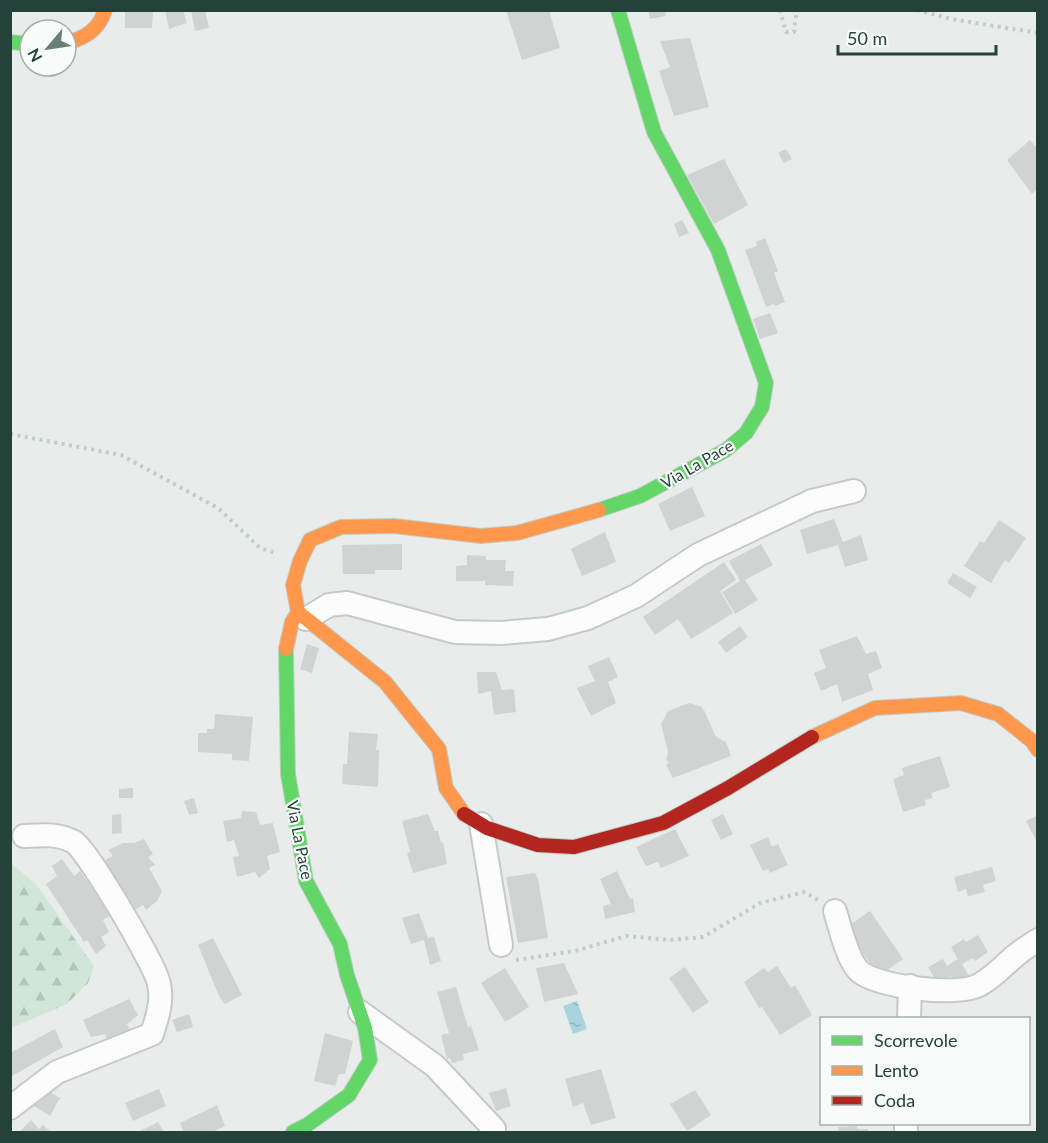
<svg xmlns="http://www.w3.org/2000/svg" width="1048" height="1143" viewBox="0 0 1048 1143" font-family="Lato,sans-serif">
	<defs>
		<pattern id="forest-firs" width="22" height="20" patternUnits="userSpaceOnUse" patternTransform="scale(1.5)"><rect width="22" height="20" fill="#d1e6d8"/><path d="M5 1l3.5 6h-7zM16 11l3.5 6h-7z" fill="#b3c6ba"/></pattern>
		<pattern id="water-ripples" width="26" height="14" patternUnits="userSpaceOnUse" patternTransform="scale(1.5)"><rect width="26" height="14" fill="#a9d4db"/><path d="M2 4q2-2 4 0t4 0M15 11q2-2 4 0t4 0" fill="none" stroke="#91b7bd"/></pattern>
	</defs>
	<rect width="100%" height="100%" fill="#e8edeb"/>
	<polygon fill="url(#forest-firs)" points="11,863 36,884 94,966 88,983 67,1004 11,1028"/>
	<polygon fill="url(#water-ripples)" points="577,1001 587,1029 573,1034 563,1006"/>
	<g fill="#cfd4d2">
		<polygon points="125,10 153,10 152,28 125,28"/>
		<polygon points="165,10 183,10 187,23 169,29"/>
		<polygon points="191,10 205,10 209,28 195,31"/>
		<polygon points="506,10 549,10 560,48 522,60"/>
		<polygon points="648,10 665,10 666,16 650,19"/>
		<polygon points="690,38 709,107 674,116 659,71 670,67 660,41"/>
		<polygon points="1030,140 1038,149 1038,188 1032,194 1007,160"/>
		<polygon points="786,149 792,159 784,163 778,153"/>
		<polygon points="724,159 748,205 714,224 687,175"/>
		<polygon points="682,220 689,233 679,237 674,224"/>
		<polygon points="765,238 778,271 774,273 785,302 775,306 774,304 766,307 745,250 757,246 756,242"/>
		<polygon points="770,313 778,333 760,339 753,319"/>
		<polygon points="692,487 705,516 670,531 658,504"/>
		<polygon points="834,519 843,542 861,535 868,560 845,567 838,545 807,554 800,530"/>
		<polygon points="999,520 1026,538 1009,563 1005,560 991,583 964,566 980,541 984,543"/>
		<polygon points="605,532 616,562 582,576 571,549"/>
		<polygon points="402,544 402,570 375,570 375,574 343,574 342,545"/>
		<polygon points="761,544 773,565 745,580 758,600 735,614 722,592 740,581 729,561"/>
		<polygon points="467,555 486,556 486,560 506,560 505,571 514,571 513,586 485,585 485,581 456,581 456,566 467,565"/>
		<polygon points="724,562 736,580 720,591 733,613 691,639 678,619 655,635 643,617"/>
		<polygon points="953,573 977,587 970,598 947,583"/>
		<polygon points="740,626 748,637 726,653 718,642"/>
		<polygon points="857,636 866,654 876,651 882,668 868,674 873,690 842,702 837,684 821,691 814,673 826,668 819,650"/>
		<polygon points="307,644 319,648 312,673 300,669"/>
		<polygon points="609,657 618,677 608,682 616,703 591,716 577,688 595,681 588,666"/>
		<polygon points="477,672 496,672 502,690 514,689 516,712 494,715 491,691 478,694"/>
		<polygon points="689,703 702,707 702,709 704,710 716,737 726,742 731,756 673,778 666,765 669,763 666,759 668,752 661,724 668,711"/>
		<polygon points="215,714 253,717 249,761 232,760 232,754 198,752 198,733 207,733 207,729 214,729"/>
		<polygon points="349,732 378,734 376,750 379,750 378,787 342,784 343,764 347,764"/>
		<polygon points="940,756 950,787 931,793 933,798 925,800 926,805 903,812 893,779 904,775 902,768"/>
		<polygon points="133,788 133,798 119,798 119,789"/>
		<polygon points="194,798 198,813 189,815 184,801"/>
		<polygon points="242,811 256,812 260,825 273,823 280,852 267,856 270,869 259,878 255,872 237,877 233,857 239,856 234,840 227,842 223,821 241,818"/>
		<polygon points="121,814 122,833 112,834 112,815"/>
		<polygon points="428,814 435,831 438,831 441,843 443,842 447,864 413,873 407,853 410,852 402,821"/>
		<polygon points="723,814 733,834 721,840 711,820"/>
		<polygon points="1038,815 1038,844 1026,821"/>
		<polygon points="675,829 689,856 661,868 658,862 646,866 636,847"/>
		<polygon points="768,837 772,847 778,844 788,865 770,873 768,869 763,871 750,845"/>
		<polygon points="144,839 153,854 148,857 155,865 149,868 162,891 157,901 146,910 143,905 136,909 130,902 105,860 113,856 108,850 123,843 135,843"/>
		<polygon points="62,859 74,876 80,871 111,915 103,920 109,932 101,937 106,946 96,954 87,940 84,942 46,884 57,876 52,866"/>
		<polygon points="992,867 996,881 983,885 985,892 968,896 966,889 958,892 954,877"/>
		<polygon points="617,871 630,899 633,898 635,912 605,919 603,906 611,904 600,879"/>
		<polygon points="535,873 538,879 548,938 518,943 506,877"/>
		<polygon points="870,911 903,959 879,976 845,928"/>
		<polygon points="419,913 428,938 434,937 441,961 430,965 424,940 411,944 402,918"/>
		<polygon points="978,935 988,952 975,961 973,958 962,964 969,976 955,985 950,976 938,984 928,967 943,959 947,966 958,959 951,947 964,939 966,942"/>
		<polygon points="213,938 242,995 225,1004 219,996 198,945"/>
		<polygon points="564,963 578,994 544,1002 536,968"/>
		<polygon points="777,966 791,988 795,985 812,1015 780,1035 762,1007 759,1008 744,982 764,968 768,972"/>
		<polygon points="685,967 709,1002 693,1013 669,978"/>
		<polygon points="505,968 529,1007 505,1022 481,983"/>
		<polygon points="456,987 468,1027 471,1026 479,1050 463,1054 464,1060 452,1063 450,1058 447,1059 441,1035 449,1033 437,992"/>
		<polygon points="129,999 138,1015 127,1024 130,1030 107,1040 105,1034 91,1037 83,1020"/>
		<polygon points="189,1014 193,1027 177,1032 172,1020"/>
		<polygon points="55,1029 63,1047 10,1077 10,1053"/>
		<polygon points="325,1033 353,1041 345,1074 339,1074 335,1086 314,1081"/>
		<polygon points="601,1069 616,1118 591,1125 583,1103 573,1107 565,1079"/>
		<polygon points="506,1088 511,1106 496,1111 489,1093"/>
		<polygon points="44,1089 60,1098 50,1116 34,1106 36,1104 33,1102"/>
		<polygon points="159,1089 166,1106 133,1121 125,1103"/>
		<polygon points="695,1090 711,1115 687,1131 670,1104"/>
		<polygon points="217,1105 225,1126 213,1132 184,1132 180,1123"/>
		<polygon points="31,1120 39,1129 43,1125 51,1132 19,1132"/>
		<polygon points="158,1122 164,1132 138,1132"/>
		<polygon points="857,1126 857,1129 868,1129 868,1132 838,1132 838,1127"/>
	</g>
	<g fill="none" stroke-linecap="round" stroke-linejoin="round">
		<defs>
			<g id="street">
				<polyline points="306,619 329,605 347,603 455,632 501,633 548,629 588,618 636,596 698,555 812,501 854,491"/>
				<polyline points="481,824 501,945"/>
				<path d="M835,911C840,927 847,959 859,971C876,987 958,997 979,985C993,978 1003,966 1015,956C1022,950 1030,945 1038,940"/>
				<polyline points="360,1012 435,1066 494,1129 494,1132"/>
				<polyline points="909,1018 910,986"/>
				<path d="M10,1108L57,1072L152,1034C157,1018 163,1001 159,984C156,966 88,851 74,842C57,833 42,835 24,836"/>
				<polyline points="906,1132 906,1124"/>
			</g>
			<g id="fast">
				<polyline points="10,42 30,44"/>
				<polyline points="599,510 640,496 726,450 746,433 762,407 766,383 718,250 654,132 618,10"/>
				<polyline points="286,649 288,774 306,881 340,944 347,975 365,1028 370,1060 349,1095 307,1125 293,1132"/>
			</g>
			<g id="slow">
				<path d="M66,43C85,38 99,30 105,10"/>
				<polyline points="298,612 385,682 439,749 446,788 464,814"/>
				<polyline points="286,649 292,622 298,612 293,585 300,561 310,540 341,527 394,526 481,536 517,533 599,510"/>
				<polyline points="812,737 875,708 961,703 998,714 1032,741 1038,750"/>
			</g>
			<polyline id="jam" points="464,814 487,828 538,845 574,847 663,823 728,788 812,737"/>
		</defs>
		<use href="#street" stroke="#c5cac8" stroke-width="26"/>
		<use href="#fast" stroke="#c3cbc8" stroke-width="16"/>
		<use href="#slow" stroke="#c3cbc8" stroke-width="16"/>
		<use href="#jam" stroke="#c3cbc8" stroke-width="16"/>
		<g stroke="#c3ccca" stroke-width="4" stroke-dasharray="3 4.5" stroke-linecap="butt">
			<polyline points="780,10 786,32 794,32 797,10"/>
			<polyline points="917,10 951,19 1038,33"/>
			<polyline points="10,434 121,455 218,508 260,548 276,553"/>
			<polyline points="516,960 575,951 626,936 670,940 703,937 760,903 805,892 819,901"/>
		</g>
		<use href="#street" stroke="#fcfcfc" stroke-width="22"/>
		<use href="#fast" stroke="#63d668" stroke-width="14"/>
		<use href="#slow" stroke="#ff974d" stroke-width="14"/>
		<use href="#jam" stroke="#b3261e" stroke-width="14"/>
	</g>
	<g text-anchor="middle" stroke-width="4.5" stroke-linejoin="round" paint-order="stroke">
		<g font-size="16" fill="#24423a" stroke="#f7fbf9">
			<text transform="translate(697 464) rotate(-30)" y="6">Via La Pace</text>
			<text transform="translate(300 840) rotate(79)" y="6">Via La Pace</text>
		</g>
	</g>
	<rect width="1048" height="1143" fill="none" stroke="#24423a" stroke-width="24"/>
	<rect x="820" y="1017" width="210" height="108" fill="#f7fbf9" stroke="#a3b1ad" stroke-width="1.5"/>
	<rect x="832" y="1036" width="30" height="9" fill="#63d668" stroke="#a3b1ad" stroke-width="1.5"/>
	<text x="874" y="1047" font-size="18" fill="#24423a">Scorrevole</text>
	<rect x="832" y="1066" width="30" height="9" fill="#ff974d" stroke="#a3b1ad" stroke-width="1.5"/>
	<text x="874" y="1077" font-size="18" fill="#24423a">Lento</text>
	<rect x="832" y="1096" width="30" height="9" fill="#b3261e" stroke="#a3b1ad" stroke-width="1.5"/>
	<text x="874" y="1107" font-size="18" fill="#24423a">Coda</text>
	<g transform="translate(48 48) rotate(241)"><circle r="28" fill="#f7fbf9" stroke="#a3b1ad" stroke-width="1.5"/>
	<path d="M0-4.5L10 22L0 15L-10 22Z" fill="#697e78"/>
	<text y="-9" font-size="16" font-weight="bold" text-anchor="middle" fill="#24423a">N</text>
	</g>
	<path d="M838 45v9h158v-9" fill="none" stroke="#24423a" stroke-width="3"/>
	<text x="847" y="45" font-size="18" fill="#24423a" stroke="#f7fbf9" stroke-width="4.5" paint-order="stroke">50 m</text>
</svg>
